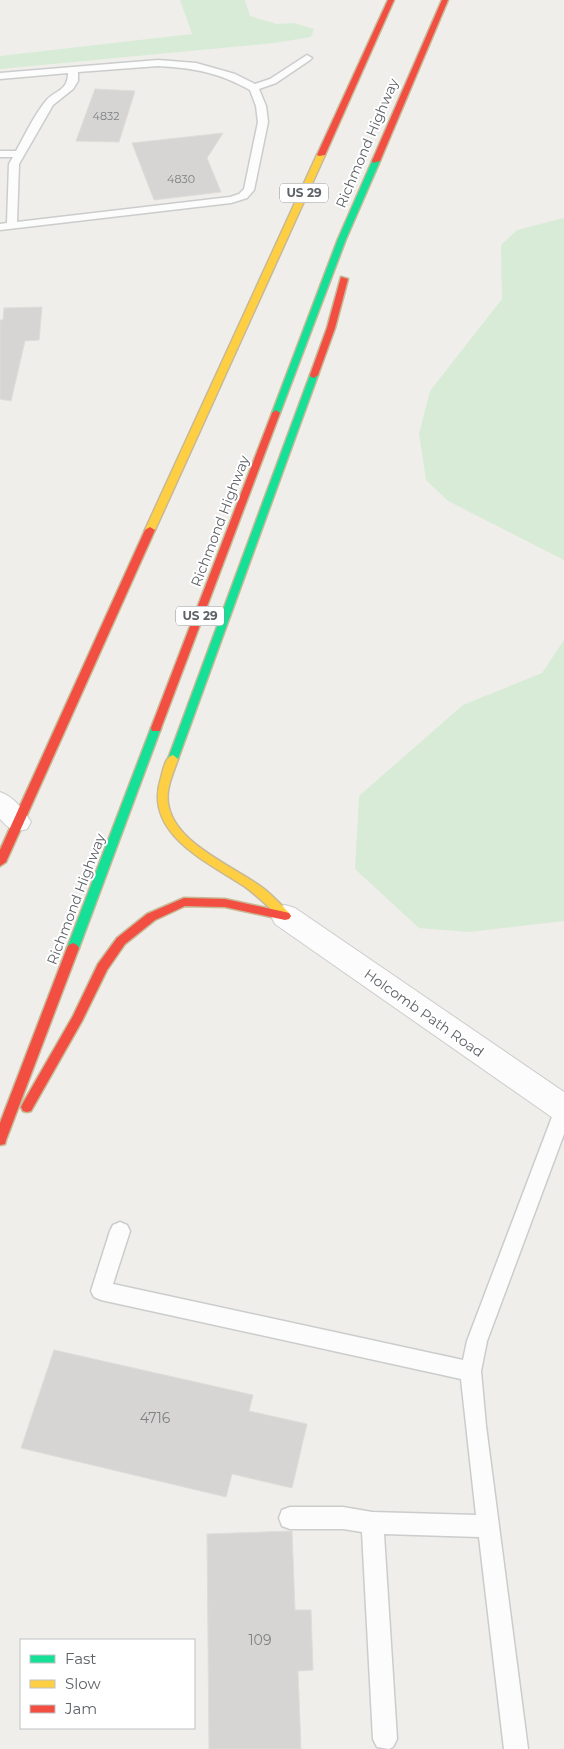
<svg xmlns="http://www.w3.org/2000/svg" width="564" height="1749" viewBox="0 0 564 1749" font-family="Montserrat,sans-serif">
	<rect width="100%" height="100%" fill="#efeeea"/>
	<g fill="#d8ebd6">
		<polygon points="180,0 245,0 250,16 277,24 294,23 314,29 311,37 274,43 0,69 0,56 192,34"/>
		<polygon points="564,218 564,560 448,501 426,480 419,434 430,391 502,299 501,245 517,230"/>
		<polygon points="564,640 564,921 469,932 419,928 355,869 359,796 463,705 542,673"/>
	</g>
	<g fill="#d6d5d3" stroke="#deddd9">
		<polygon points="95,89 135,91 119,142 76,141"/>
		<polygon points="223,133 207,158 221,192 154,200 132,143"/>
		<polygon points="42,307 39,340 25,341 11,401 0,399 0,320 3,320 4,308"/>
		<polygon points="54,1350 253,1395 249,1411 307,1424 292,1488 232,1474 226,1497 21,1448"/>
		<polygon points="292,1531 295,1610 311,1610 313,1670 298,1671 301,1749 209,1749 207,1534"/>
	</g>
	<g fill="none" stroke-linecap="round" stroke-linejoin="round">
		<defs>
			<g id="lane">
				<path d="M307,55L312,58L310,60L276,83L259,89L266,106L268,122L254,190L247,198L231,203L0,230V224L7,223L9,164L13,157H0V151H16C25,135 33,117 45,102C54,90 68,92 68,73L0,79V73L158,60L196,63L235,74L255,84L270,79ZM158,66C193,68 218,72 250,90L256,106L258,122L244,189L239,194L230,197L17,222L19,164L53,105L73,89L78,81V72Z"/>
				<polygon points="564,1101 564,1134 487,1341 481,1371 486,1426 528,1749 504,1749 479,1537 384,1534 397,1739 393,1747 389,1749 377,1747 373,1739 362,1532 343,1529 290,1529 282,1526 279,1518 282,1510 290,1507 343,1507 372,1512 476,1515 461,1379 101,1300 94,1297 91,1291 110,1231 113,1225 120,1222 127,1225 130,1231 113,1284 463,1360 467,1341 555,1109 558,1104"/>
			</g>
			<g id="street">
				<path d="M0,792C14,797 24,810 31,822L27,829C14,833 9,829 0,819Z"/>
				<polygon points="285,905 295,908 564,1092 564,1122 553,1118 275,924 271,916 275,908"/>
			</g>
			<g id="fast">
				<polygon points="373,159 380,161 346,239 280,413 276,416 273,415 272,413 338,239"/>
				<polygon points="314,372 318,375 178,759 173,763 169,762 168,759 310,375"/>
				<polygon points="156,724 161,728 79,948 77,951 69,951 67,948 151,728"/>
			</g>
			<g id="slow">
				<polygon points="321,153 325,155 155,530 153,532 147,532 145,530 317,155"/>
				<path d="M173,755L178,759C173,774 164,791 169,808C178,845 235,867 264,889C273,896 281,905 289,913L291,916L289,919H281C269,907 258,896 244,886C206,861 143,833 161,778C163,771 165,757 173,755Z"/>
			</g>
			<g id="jam">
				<polygon points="388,0 394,0 325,155 319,156 317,155"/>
				<polygon points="442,0 448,0 380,161 373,163 372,161"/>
				<polygon points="341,277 348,279 335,328 318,375 314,378 311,377 310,375 327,328"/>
				<polygon points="276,410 280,413 161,728 160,731 152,731 151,728 272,413"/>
				<polygon points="150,527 155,530 6,862 0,866 0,850 145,530"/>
				<polygon points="184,898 225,899 285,912 289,913 291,916 289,919 285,920 225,907 185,906 155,920 125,944 107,970 82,1021 31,1111 27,1112 23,1111 21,1107 23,1103 73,1016 98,964 117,938 147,914"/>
				<polygon points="73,943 77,945 79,948 6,1140 5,1144 0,1145 0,1123 67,948 69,945"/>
			</g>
		</defs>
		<use href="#lane" stroke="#cbcccc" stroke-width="3"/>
		<use href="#street" stroke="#cbcccc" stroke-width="2"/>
		<use href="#fast" stroke="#c8b996" stroke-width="3"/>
		<use href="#slow" stroke="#c8b996" stroke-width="3"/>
		<use href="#jam" stroke="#c8b996" stroke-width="3"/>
		<use href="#lane" fill="#fdfcfc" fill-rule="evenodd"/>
		<use href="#street" fill="#fdfcfc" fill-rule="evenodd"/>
		<use href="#fast" fill="#16e098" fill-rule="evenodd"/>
		<use href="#slow" fill="#ffcf43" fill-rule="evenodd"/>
		<use href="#jam" fill="#f24e42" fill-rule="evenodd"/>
	</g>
	<g text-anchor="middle" stroke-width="4" stroke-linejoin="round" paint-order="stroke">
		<g font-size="11" fill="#7e8184">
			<text x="106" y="120">4832</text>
			<text x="181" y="183">4830</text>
		</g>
		<g fill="#fff" stroke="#8f9295" stroke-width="1">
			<rect x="280" y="183.5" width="48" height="19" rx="4"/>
			<rect x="176" y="606.5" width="48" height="19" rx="4"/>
		</g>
		<g font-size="12" font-weight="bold" fill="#5f6368">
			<text x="304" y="197">US 29</text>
			<text x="200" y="620">US 29</text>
		</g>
		<g font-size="14" fill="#5f6368" stroke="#fff">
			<text transform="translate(367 143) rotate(-67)" y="5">Richmond Highway</text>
			<text transform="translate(220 521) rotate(-69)" y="5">Richmond Highway</text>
			<text transform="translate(76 899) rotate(-69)" y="5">Richmond Highway</text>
			<text transform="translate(424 1013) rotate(35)" y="5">Holcomb Path Road</text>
		</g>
		<g font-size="14" fill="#7e8184">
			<text x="155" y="1423">4716</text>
			<text x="260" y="1645">109</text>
		</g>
	</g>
	<rect x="20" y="1639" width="175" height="90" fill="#ffffff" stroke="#bfc1c3"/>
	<rect x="30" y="1655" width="25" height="8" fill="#16e098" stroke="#bfc1c3"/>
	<text x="65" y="1664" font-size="15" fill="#5f6368">Fast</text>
	<rect x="30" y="1680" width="25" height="8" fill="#ffcf43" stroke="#bfc1c3"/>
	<text x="65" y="1689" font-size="15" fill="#5f6368">Slow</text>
	<rect x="30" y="1705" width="25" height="8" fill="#f24e42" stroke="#bfc1c3"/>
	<text x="65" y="1714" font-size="15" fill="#5f6368">Jam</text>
</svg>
